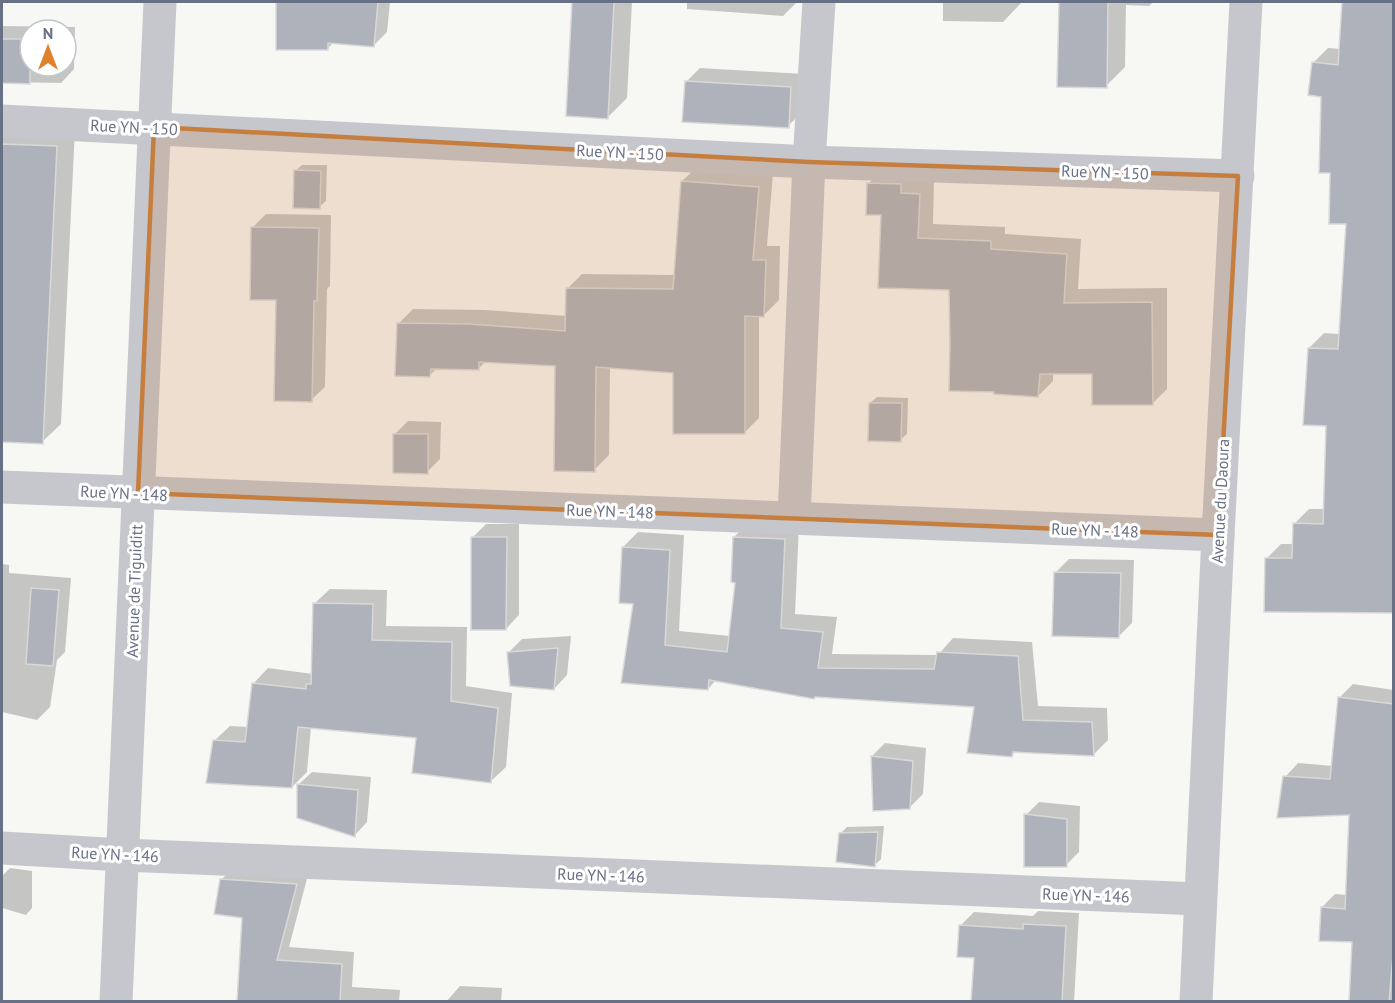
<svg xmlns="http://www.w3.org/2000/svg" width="1395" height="1003" viewBox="0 0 1395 1003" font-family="'PT Sans',sans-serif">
	<rect width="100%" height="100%" fill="#f7f7f4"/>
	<g fill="#0003" fill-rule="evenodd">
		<polygon points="277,2 390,2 387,32 374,45 334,42 328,48 277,48"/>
		<polygon points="574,2 632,2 627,98 608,117 568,115"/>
		<polygon points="687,2 797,2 783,16 687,9"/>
		<polygon points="943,2 1022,2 1003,22 943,21"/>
		<polygon points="1025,2 1153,2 1149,6 1126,5 1125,67 1106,86 1060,3"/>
		<polygon points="1339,2 1394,2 1394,612 1266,559 1281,544 1294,544 1294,524 1309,509 1325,509 1327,424 1309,348 1324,333 1340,334 1348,223 1332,172 1323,96 1313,63 1328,48 1341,49 1343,2"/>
		<path d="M2,26L75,27L74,69L61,83L2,82ZM30,30H66V66H30Z"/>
		<polygon points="700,68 804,74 801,113 788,126 686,82"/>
		<polygon points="2,125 75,128 61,424 42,442 2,441"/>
		<polygon points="302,165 327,165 326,201 319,207 295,171"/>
		<polygon points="697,167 773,173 767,246 780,246 779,300 764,315 759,315 759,418 744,433 675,371 610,367 609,455 594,470 556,364 486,361 478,369 437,368 430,375 398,324 413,309 485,310 567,316 567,289 582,274 675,275 682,181"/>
		<polygon points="883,169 934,180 933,224 1005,227 1005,234 1081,239 1078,289 1167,288 1167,389 1152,404 1093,373 1053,373 1053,381 1038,396 950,288 882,214 868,184"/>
		<polygon points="266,214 331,215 330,286 327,289 325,387 311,400 252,228"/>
		<polygon points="877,397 908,398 907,434 900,440 870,403"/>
		<polygon points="408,421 441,422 440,459 427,472 395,434"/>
		<polygon points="749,522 799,525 795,614 837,617 832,654 938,655 953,638 1032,642 1038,706 1107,708 1108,740 1093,755 1017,751 1011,756 976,705 717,679 708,689 622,682 635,602 623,547 638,532 684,535 679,631 730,636 736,581 734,537"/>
		<polygon points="486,524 519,524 519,615 506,629 473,537"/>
		<polygon points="1069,559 1134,560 1132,623 1119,636 1056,572"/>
		<polygon points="2,564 9,565 9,573 71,578 65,652 57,660 50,707 37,720 2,712"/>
		<polygon points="330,589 387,590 386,626 467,627 466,686 512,693 506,767 490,782 418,737 311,727 307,772 292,787 214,741 230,726 248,727 253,684 268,668 313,674 314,604"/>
		<polygon points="571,636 567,675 554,689 509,652 522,639"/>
		<polygon points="1353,684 1394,690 1394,1002 1350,1002 1353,941 1322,907 1335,894 1347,895 1350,813 1285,777 1298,763 1333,766 1340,697"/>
		<polygon points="885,743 926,748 923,794 909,808 872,756"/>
		<polygon points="312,772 371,777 367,822 354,836 298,785"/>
		<polygon points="1039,802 1080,806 1079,852 1066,865 1026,815"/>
		<polygon points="884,826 881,859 875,865 841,833 847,827"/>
		<polygon points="234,867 309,871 289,947 354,952 352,987 400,990 399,1002 238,1002 243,917 221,880"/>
		<polygon points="10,868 32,871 32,908 26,915 2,908 3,875"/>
		<polygon points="1038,911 1079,913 1074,1002 973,1002 975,957 960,926 974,912 1033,916"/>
		<polygon points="460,986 502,988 501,1002 446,1002"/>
	</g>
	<g fill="#aeb2bb" stroke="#d8d9d7" stroke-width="1.5">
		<polygon points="276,2 378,2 374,47 328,43 328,50 276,50"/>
		<polygon points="572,2 614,2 608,119 566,116"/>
		<polygon points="1059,2 1108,2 1107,88 1057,87"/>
		<polygon points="1342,2 1394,2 1394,613 1264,612 1265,558 1292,558 1293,523 1323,524 1326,426 1303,425 1308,348 1338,349 1346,224 1329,224 1330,173 1319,173 1321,97 1308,95 1312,62 1338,65"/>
		<polygon points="2,39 30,39 30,84 2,83"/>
		<polygon points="685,81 791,87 789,128 682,122"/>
		<polygon points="2,144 57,146 43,444 2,442"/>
		<polygon points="294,170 321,171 320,209 293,208"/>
		<polygon points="681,181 759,187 753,260 766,260 764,317 745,316 745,434 673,434 673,373 596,367 595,472 554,471 555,366 479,362 479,370 431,369 430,377 395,376 397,323 469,324 565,331 566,288 673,289"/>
		<polygon points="867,183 901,184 901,193 920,194 918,238 991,241 991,249 1067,254 1064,303 1152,302 1153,405 1092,405 1092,374 1040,374 1038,397 994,394 994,392 949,391 950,342 949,290 878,288 881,215 866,215"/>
		<polygon points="251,227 319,228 317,301 314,301 312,402 274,401 276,300 250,300"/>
		<polygon points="869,403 902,403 901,442 868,441"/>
		<polygon points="393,434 428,434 428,474 393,473"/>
		<polygon points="471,537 507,537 506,630 471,630"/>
		<polygon points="733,537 785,539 781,628 823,632 818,668 934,669 937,652 1018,656 1023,720 1092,722 1094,756 1013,752 1012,757 967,753 974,707 815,697 814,699 709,680 708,690 621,683 633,604 619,603 622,547 670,550 665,645 727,652 735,583 731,582"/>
		<polygon points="1054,572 1121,573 1119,638 1052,636"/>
		<polygon points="31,588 59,590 53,666 26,664"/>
		<polygon points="313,603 373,604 372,640 452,642 451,701 498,708 491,783 412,773 416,738 298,727 292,788 206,783 213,740 245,742 252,683 306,689 306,684 311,684"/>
		<polygon points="558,648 554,690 510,686 507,652"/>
		<polygon points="1338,697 1394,704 1394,943 1389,1002 1349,1002 1352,942 1319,941 1321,907 1345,909 1349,815 1277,818 1283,776 1330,779"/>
		<polygon points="871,756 913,761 910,809 873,811"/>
		<polygon points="297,784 358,790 355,837 297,818"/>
		<polygon points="1024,814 1067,819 1067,867 1024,867"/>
		<polygon points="878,832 875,867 836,862 839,833"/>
		<polygon points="220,879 297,884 277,960 342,964 340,1002 237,1002 242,918 214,914"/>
		<polygon points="1023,924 1066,926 1062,1002 971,1002 974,958 957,957 959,925 1023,929"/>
	</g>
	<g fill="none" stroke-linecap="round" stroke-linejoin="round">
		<g stroke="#c5c7cc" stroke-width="33">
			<polyline points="2,121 809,162 1238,176"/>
			<polyline points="2,487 1218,535"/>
			<polyline points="794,518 809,162 819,2"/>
			<polyline points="2,848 123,855 1200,899"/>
			<polyline points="116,1002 160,2"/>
			<polyline points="1196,1002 1218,535 1246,2"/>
		</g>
	</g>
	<path fill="#c67e3f" fill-opacity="0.2" stroke="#c67e3f" stroke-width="4.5" stroke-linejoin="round" d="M154,127L809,162L1238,176L1218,535L138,493Z"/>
	<g text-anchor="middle" stroke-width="6" stroke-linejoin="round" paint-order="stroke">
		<g font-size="16" fill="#677085" stroke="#fff">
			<text transform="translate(134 127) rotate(3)" y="6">Rue YN - 150</text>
			<text transform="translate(620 152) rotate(3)" y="6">Rue YN - 150</text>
			<text transform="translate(1105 172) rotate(2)" y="6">Rue YN - 150</text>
			<text transform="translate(124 493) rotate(3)" y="6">Rue YN - 148</text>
			<text transform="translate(1220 501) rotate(-87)" y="6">Avenue du Daoura</text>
			<text transform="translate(610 511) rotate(2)" y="6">Rue YN - 148</text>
			<text transform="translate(1095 530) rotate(2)" y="6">Rue YN - 148</text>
			<text transform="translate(134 591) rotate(-88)" y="6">Avenue de Tiguiditt</text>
			<text transform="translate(115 854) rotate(3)" y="6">Rue YN - 146</text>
			<text transform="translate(601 875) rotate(2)" y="6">Rue YN - 146</text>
			<text transform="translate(1086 895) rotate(2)" y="6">Rue YN - 146</text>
		</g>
	</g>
	<rect width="1395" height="1003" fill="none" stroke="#677085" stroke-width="6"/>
	<g transform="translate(48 48)"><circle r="28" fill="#ffffff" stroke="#c2c6ce" stroke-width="1.5"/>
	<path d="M0-4.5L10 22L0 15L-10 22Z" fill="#de822e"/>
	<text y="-9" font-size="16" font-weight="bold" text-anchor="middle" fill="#677085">N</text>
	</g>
</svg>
